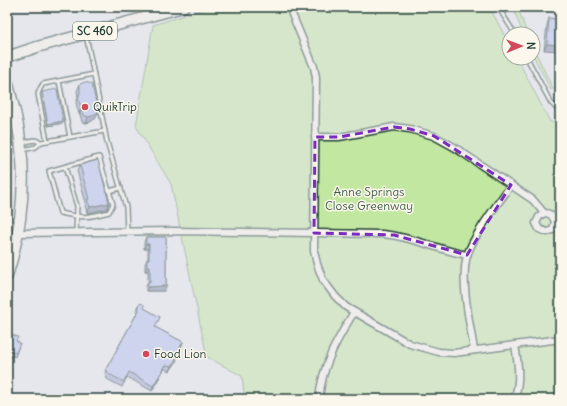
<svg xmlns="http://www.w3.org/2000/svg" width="567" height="406" viewBox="0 0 567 406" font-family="Delius,sans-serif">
	<rect width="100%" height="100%" fill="#e6e6ed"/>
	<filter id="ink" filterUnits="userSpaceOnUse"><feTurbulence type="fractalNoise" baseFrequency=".025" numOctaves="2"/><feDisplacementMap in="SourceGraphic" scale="8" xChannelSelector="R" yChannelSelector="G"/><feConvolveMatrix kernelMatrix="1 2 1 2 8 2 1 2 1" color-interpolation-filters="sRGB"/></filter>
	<g filter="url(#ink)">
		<g fill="#c2e7a0" stroke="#70926a">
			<polygon points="210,7 487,7 492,12 509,44 509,58 517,58 550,122 560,123 560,399 242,399 244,393 242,376 207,357 171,184 136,126 153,25"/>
			<polygon points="513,7 520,7 519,11 527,34 523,34"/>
			<polygon points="533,47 553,89 551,90 533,55"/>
		</g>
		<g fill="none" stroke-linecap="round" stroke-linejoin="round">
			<defs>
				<g id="service">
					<polyline points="498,7 515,34"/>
					<polyline points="86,35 107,142 126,207 127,231"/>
					<polyline points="527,58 551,103 560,112"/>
					<polyline points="59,81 70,137"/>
					<polyline points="47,141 38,94 41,87 43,84 94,74"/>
					<polyline points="22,143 34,140 41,142"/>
					<polyline points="22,150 36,147 41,142 105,131"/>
					<path d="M99,157L113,204L109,212C87,218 82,218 60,213L49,171Z"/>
					<polyline points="65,167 77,206 76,232"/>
					<polyline points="109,191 121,188"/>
				</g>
				<g id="minor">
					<polyline points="289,7 314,67 316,77 314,251 317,264 323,280 335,296 346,307 410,344 439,352 454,353 560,339"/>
					<path d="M315,137H339L394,127L410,129L434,136L454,147L533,200L544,213C550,213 552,215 555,221L553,230L547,232L539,229L536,223L539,217L544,213"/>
					<path d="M18,233L172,231L382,234C411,236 438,250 467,255"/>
					<path d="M474,350C470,324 460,281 467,256C472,237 499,202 511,185"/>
					<path d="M319,399C322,365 337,340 354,312"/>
					<path d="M514,399C521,382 518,363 515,345"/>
				</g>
				<g id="primary">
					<polyline points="7,57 37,47 183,7"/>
					<path d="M7,81C13,103 19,125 21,148C26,191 20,235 7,276"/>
				</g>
			</defs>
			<use href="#service" stroke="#1f3d34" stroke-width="6"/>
			<use href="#minor" stroke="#1f3d34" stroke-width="9"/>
			<use href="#primary" stroke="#1f3d34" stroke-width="13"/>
			<use href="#service" stroke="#fbf7ec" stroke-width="3"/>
			<use href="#minor" stroke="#fbf7ec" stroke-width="6"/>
			<use href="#primary" stroke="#fbf7ec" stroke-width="10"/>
		</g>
		<g fill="#9ba3ce" stroke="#1f3d34">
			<polygon points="549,18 560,20 544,50 547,25"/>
			<polygon points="80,84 96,118 90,122 86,123 82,122 80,114 79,114 76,103 78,97 77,91"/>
			<polygon points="42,92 63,121 63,123 48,126 42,94"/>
			<polygon points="80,165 107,209 87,213 85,205 86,203 77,171"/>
			<polygon points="146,237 166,237 166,286 164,291 146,291 146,286 148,282 148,271 145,271 145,264 147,259 148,259 148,249 144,249 144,242"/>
			<polygon points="138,305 160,317 155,327 183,342 181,347 176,356 177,357 176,362 170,371 164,369 152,391 127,377 122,387 107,379 105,373 106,369 137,313 136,310"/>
			<polygon points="7,341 16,341 20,343 15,357 7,353"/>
		</g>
		<g fill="#7e85a7" stroke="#1f3d34">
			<polygon points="547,44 560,45 560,51 544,50"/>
			<polygon points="82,107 80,114 79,114 81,108"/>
			<polygon points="98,112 96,118 90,122 86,123 88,117"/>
			<polygon points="63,121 63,123 48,126 48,124"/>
			<polygon points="109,203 107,209 87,213 90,207"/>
			<polygon points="146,244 149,244 148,249 144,249"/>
			<polygon points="147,266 150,266 148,271 145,271"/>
			<polygon points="166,286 164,291 146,291 148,287"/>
			<polygon points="183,342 181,347 173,360 175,356"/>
			<polygon points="177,357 176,362 170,371 172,366"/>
			<polygon points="166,365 164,369 152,391 153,386"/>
		</g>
		<g fill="#b4beef" stroke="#1f3d34">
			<polygon points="549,18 560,20 560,45 547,44"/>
			<polygon points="85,82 92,84 98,112 92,116 88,117 84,115 82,107 81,108 78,97 79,97 79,94 80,94 80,84"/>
			<polygon points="57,89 63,121 48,124 42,92"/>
			<polygon points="98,160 109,203 90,207 87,199 89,199 80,165"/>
			<polygon points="146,237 166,237 166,286 148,287 148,282 150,282 150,266 147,266 147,259 149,259 149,244 146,244"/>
			<polygon points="141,303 144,305 144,308 160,317 155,327 183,342 175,356 177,357 172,366 166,365 153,386 129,372 124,382 109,374 106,369 139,310 138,305"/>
			<polygon points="10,334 18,337 16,341 20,343 16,353 7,349 7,341"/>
		</g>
	</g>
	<path d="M0 0H567V406H0ZM394,127L410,129L434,136L511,185L467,255L394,235L314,233L315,137H339Z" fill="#e6e6ed" fill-opacity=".55" fill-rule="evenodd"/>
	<path fill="none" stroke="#7b2cbf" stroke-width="3" stroke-dasharray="8 5" stroke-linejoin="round" d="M394,127L410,129L434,136L511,185L467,255L394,235L314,233L315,137H339Z"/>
	<g fill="#d1495b" stroke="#fbf7ec" stroke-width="1.5">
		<circle cx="85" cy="107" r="4"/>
		<circle cx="146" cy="354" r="4"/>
	</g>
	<g text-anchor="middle" stroke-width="3" stroke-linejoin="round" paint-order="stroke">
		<rect fill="#fbf7ec" stroke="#61756b" stroke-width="1" x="73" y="22" width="44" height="18" rx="3"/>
		<g font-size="11" font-weight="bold" fill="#1f3d34">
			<text x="95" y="35">SC 460</text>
		</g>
		<g font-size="12" fill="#1f3d34" stroke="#fbf7ec" text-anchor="start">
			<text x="93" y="111">QuikTrip</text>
			<text x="154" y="358">Food Lion</text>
		</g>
		<g font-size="12" fill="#405f4a" stroke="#fbf7ec">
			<text x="369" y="196">Anne Springs<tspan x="369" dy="14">Close Greenway</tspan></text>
		</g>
	</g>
	<rect width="567" height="406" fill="none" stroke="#fbf7ec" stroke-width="24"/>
	<rect x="12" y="12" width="543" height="382" fill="none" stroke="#1f3d34" stroke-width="1.5" filter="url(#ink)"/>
	<g transform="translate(521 46) rotate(89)"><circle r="19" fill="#fbf7ec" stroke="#a3ada2"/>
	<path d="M0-3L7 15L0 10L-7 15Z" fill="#d1495b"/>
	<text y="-6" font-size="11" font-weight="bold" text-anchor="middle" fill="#1f3d34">N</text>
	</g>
</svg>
